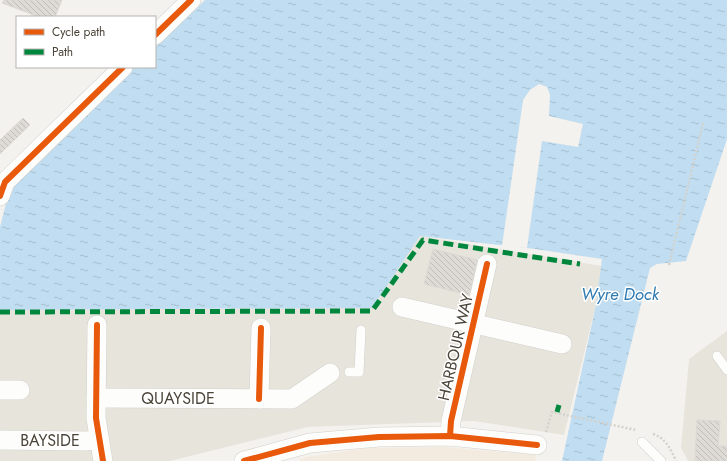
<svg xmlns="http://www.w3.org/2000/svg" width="727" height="461" viewBox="0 0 727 461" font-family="Jost,sans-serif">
	<defs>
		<pattern id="water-ripples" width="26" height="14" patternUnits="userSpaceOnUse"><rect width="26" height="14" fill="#c0ddf1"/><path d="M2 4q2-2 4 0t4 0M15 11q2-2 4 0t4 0" fill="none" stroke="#a6bfcf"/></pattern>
		<pattern id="building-back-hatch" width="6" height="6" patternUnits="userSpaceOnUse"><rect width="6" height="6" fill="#dedbd6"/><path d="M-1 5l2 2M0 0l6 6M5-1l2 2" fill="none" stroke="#c0bdb8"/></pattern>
	</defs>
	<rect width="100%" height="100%" fill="#f4f2ee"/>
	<g fill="#e7e4dc">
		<polygon points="420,236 602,266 596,305 564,435 474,421 308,427 170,461 0,461 0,310 372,308"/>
		<polygon points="727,331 727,461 688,461 681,448 689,359"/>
	</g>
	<polygon fill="#f3ebdf" points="445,447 536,455 535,461 299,461 306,457 367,448"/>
	<polygon fill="url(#water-ripples)" points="205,0 727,0 727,139 686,261 657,264 650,268 602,461 562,461 596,305 602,259 535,249 420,236 372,308 0,310 0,227 11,184 134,67 155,67 155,47"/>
	<polygon fill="#f4f2ee" points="539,84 547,87 550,95 549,116 583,124 578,147 542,141 527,248 502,246 523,100 530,90"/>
	<g fill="url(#building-back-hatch)" stroke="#dcd9d4">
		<polygon points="4,0 62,0 55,17 39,17 2,3"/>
		<polygon points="23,118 30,125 0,154 0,140"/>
		<polygon points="433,249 477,260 469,295 424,284"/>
		<polygon points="697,420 720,421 718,446 727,446 727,461 695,461"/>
	</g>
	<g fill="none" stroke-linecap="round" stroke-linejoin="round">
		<defs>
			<g id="service">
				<polyline points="717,356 727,370"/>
				<polyline points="349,372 359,372 361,330"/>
				<polyline points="642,442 661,461"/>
			</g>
			<g id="minor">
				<polyline points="155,35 191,0"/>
				<polyline points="0,196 5,182 123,67"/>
				<polyline points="402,307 562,344"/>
				<polyline points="97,325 96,418 103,461"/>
				<polyline points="0,390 20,390"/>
				<polyline points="96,398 292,399 330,373"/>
				<polyline points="259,399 261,328"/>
				<polyline points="450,436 451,421 487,264"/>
				<polyline points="0,440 87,441 99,439"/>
				<polyline points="244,461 310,443 379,437 450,436 537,445"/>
			</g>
		</defs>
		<use href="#service" stroke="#d2d0cb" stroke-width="10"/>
		<use href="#minor" stroke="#d2d0cb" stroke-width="20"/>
		<g stroke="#d3d2cc" stroke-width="2.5" stroke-dasharray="2 2" stroke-linecap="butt">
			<polyline points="669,265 703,123"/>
			<polyline points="546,432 552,412 636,430"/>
			<path d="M653,434C666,438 671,450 676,461"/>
		</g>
		<use href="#service" stroke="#fdfdfc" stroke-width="9"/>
		<use href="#minor" stroke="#fdfdfc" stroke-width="19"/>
		<g stroke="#00873e" stroke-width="5" stroke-dasharray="10 5" stroke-linecap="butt">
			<polyline points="0,312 372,311 423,240 580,264"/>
			<polyline points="557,412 559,405"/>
		</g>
		<defs>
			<g id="cycleway">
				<polyline points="155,35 191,0"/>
				<polyline points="0,196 5,182 123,67"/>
				<polyline points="97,325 96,418 103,461"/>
				<polyline points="259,399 261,328"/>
				<polyline points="450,436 451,421 487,264"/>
				<polyline points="244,461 310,443 379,437 450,436 537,445"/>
			</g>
		</defs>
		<use href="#cycleway" stroke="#fff" stroke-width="8"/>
		<use href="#cycleway" stroke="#e8590c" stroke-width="6"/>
	</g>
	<g text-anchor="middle" stroke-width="3" stroke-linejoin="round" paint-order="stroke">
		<g font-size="16" fill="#4b4439" stroke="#fff">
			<text transform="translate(455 347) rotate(-77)" y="6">HARBOUR WAY</text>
			<text x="178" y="404">QUAYSIDE</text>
			<text x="50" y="446">BAYSIDE</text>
		</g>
		<g font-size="17" font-style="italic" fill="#2e7ab2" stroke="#fff">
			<text x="620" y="300">Wyre Dock</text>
		</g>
	</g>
	<rect x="16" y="16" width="140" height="52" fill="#ffffff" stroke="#b7b4b0"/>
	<rect x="24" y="29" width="20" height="6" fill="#e8590c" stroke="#b7b4b0"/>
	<text x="52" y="36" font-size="12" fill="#4b4439">Cycle path</text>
	<rect x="24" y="49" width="20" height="6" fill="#00873e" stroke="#b7b4b0"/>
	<text x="52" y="56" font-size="12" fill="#4b4439">Path</text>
</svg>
